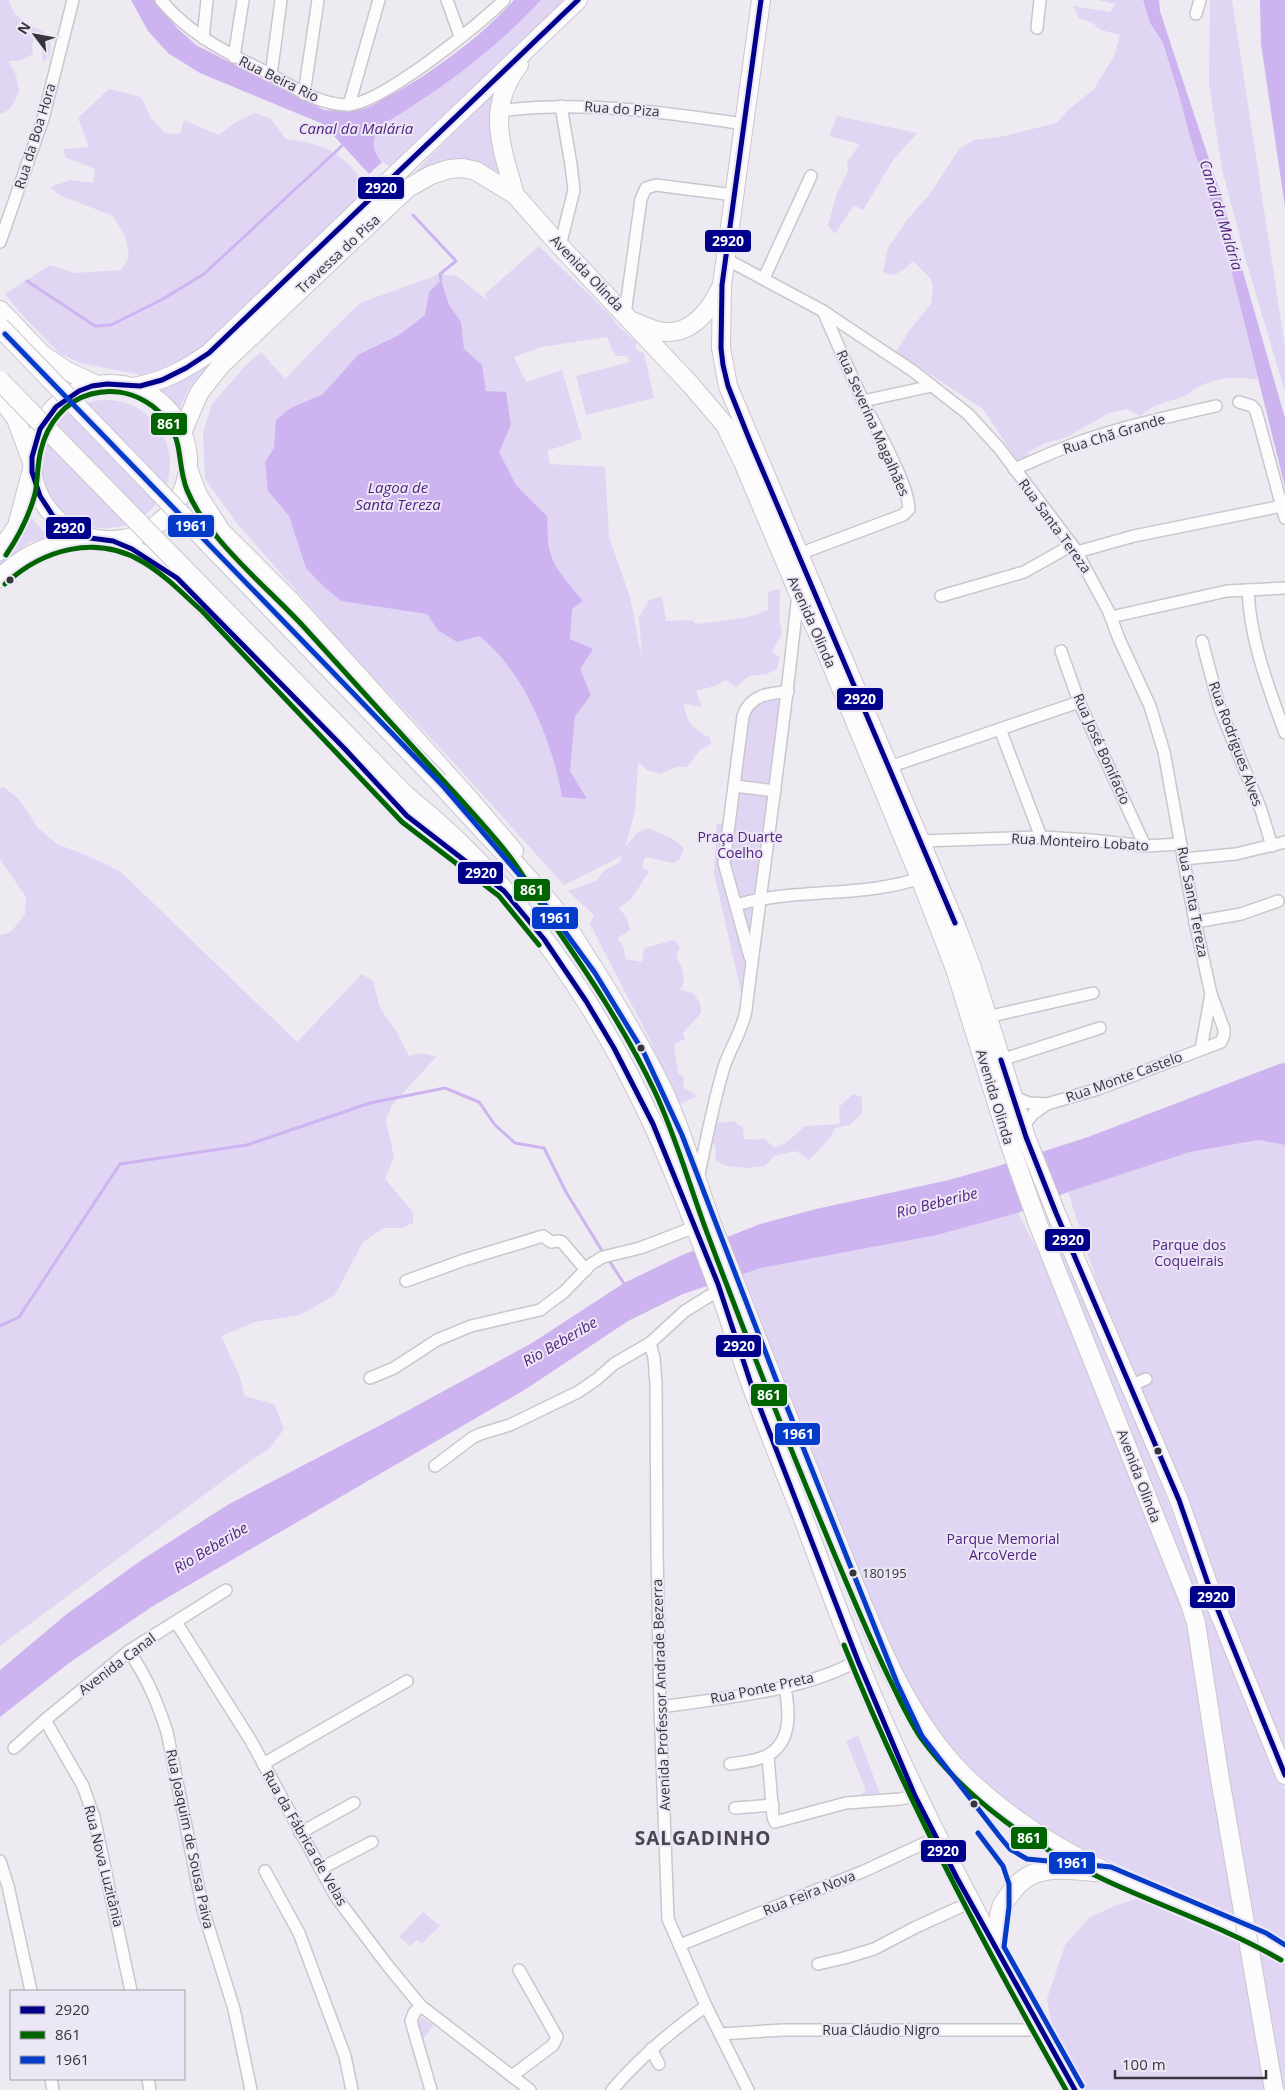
<svg xmlns="http://www.w3.org/2000/svg" width="1285" height="2090" viewBox="0 0 1285 2090" font-family="'Open Sans',sans-serif">
	<rect width="100%" height="100%" fill="#edeaf2"/>
	<g fill="#e1d5f4">
		<path d="M0,0H8C11,5 14,14 18,17C36,32 54,27 50,57L43,62C41,53 44,47 42,38L35,37L32,45L33,54L19,61H8L16,75L19,91C15,101 11,111 0,114V58L6,60L0,57Z"/>
		<path d="M541,0H569L394,169C373,158 368,147 379,126C397,117 412,106 429,95C470,67 507,37 541,0Z"/>
		<path d="M1098,0H1143L1150,23L1163,43L1179,95L1190,137L1227,253L1258,380C1237,376 1218,377 1198,387C1192,390 1188,395 1182,397C1163,403 1156,404 1140,416L1127,409L1109,413L1067,437L1043,444L1029,452L1026,460L1019,463L983,409L896,352L909,331L931,304L933,287L931,279L913,261L903,270L894,275L883,272L888,248L907,220L929,195L960,148L974,140L1000,137L1057,123L1068,110L1094,89L1114,56L1120,35L1101,30L1091,22L1079,18L1073,6L1110,12L1115,4Z"/>
		<polygon points="1210,0 1232,0 1285,347 1285,392 1245,257 1222,169 1209,84"/>
		<path d="M109,89L141,97L151,118L165,133L180,134L184,120L219,135L236,122L255,113L271,119L286,139C326,145 340,150 364,183L350,210L316,237L199,350L162,368L142,375L80,363L59,353L24,317L5,294L50,265L75,273L121,270L129,257L126,238L113,216L59,195L50,187L71,180L93,183L95,169L65,157L64,149L89,147L78,118Z"/>
		<polygon points="495,91 491,143 503,180 474,165 401,187"/>
		<polygon points="837,116 917,133 893,160 863,210 854,205 835,234 828,225 837,193 848,171 847,162 860,144 829,136"/>
		<path d="M539,246L611,316L618,326L637,343L635,349L644,353L654,398L586,415L576,376L630,362L627,356H616L611,348L607,337L541,347L514,357L526,382L562,370L582,439L547,451L550,464L605,467L609,537L630,597L642,659L639,617L649,600L662,597L666,621L692,620L696,624L745,618L768,610V592L780,589L779,618L782,633L772,652L780,657L777,669L767,674L749,676L736,687L726,680L715,686L696,691L702,707L684,704C687,724 693,728 710,738L711,744L700,750L687,767H677L660,774L647,770L638,762L635,811L625,847L637,833L649,828L673,839L684,848L679,860L673,863L645,857L642,867L649,872L631,899L619,908L627,918L630,930L618,938L624,949L625,959L642,962L644,948L674,940L680,947L676,957C683,968 687,978 680,990L693,993L700,1003L701,1013L683,1033L685,1039L674,1044L678,1073L684,1077L683,1087L697,1096L678,1105L647,1034L590,924L594,915L568,891L596,881L606,869L620,862L622,856L564,885L454,763L356,659L235,521L205,479L203,433L212,404L247,364L261,352L285,379L331,331L360,303L440,274L457,276L488,301L485,294Z"/>
		<polygon points="209,364 189,388 178,413 166,398 154,387 173,383"/>
		<circle cx="106" cy="464" r="64"/>
		<polygon points="28,514 49,537 28,543 0,568 0,560 5,556"/>
		<polygon points="748,695 783,697 742,996 714,873 717,824 729,824 741,768"/>
		<polygon points="4,787 19,799 38,828 57,844 86,855 121,872 297,1042 362,974 373,981 380,1008 396,1031 409,1056 420,1053 437,1056 392,1105 386,1120 394,1157 385,1179 413,1212 413,1223 402,1228 384,1228 363,1242 335,1295 300,1315 255,1322 221,1336 240,1377 244,1396 274,1404 284,1429 270,1448 243,1466 0,1646 0,935 11,932 25,914 26,897 0,859 0,788"/>
		<polygon points="853,1094 862,1097 862,1113 850,1125 835,1128 830,1138 809,1160 796,1151 774,1156 765,1166 748,1168 726,1166 716,1161 715,1145 708,1142 712,1124 734,1121 743,1128 744,1139 756,1140 763,1138 775,1148 787,1142 805,1126 840,1124 839,1107"/>
		<polygon points="1259,1140 1285,1145 1285,1751 1130,1386 1068,1192 1190,1152"/>
		<polygon points="1018,1213 1068,1309 1191,1617 1235,1917 1076,1846 1034,1823 929,1740 874,1624 735,1275 761,1268 937,1235"/>
		<polygon points="1052,1220 1153,1463 1217,1630 1285,1789 1285,1944 1243,1921 1191,1591 1048,1224"/>
		<polygon points="858,1735 882,1799 867,1798 861,1795 866,1790 846,1741"/>
		<polygon points="1149,1895 1173,1895 1285,1963 1285,2090 1269,2090 1244,1964 1265,2090 1079,2090 1056,2051 1047,1999 1065,1945 1089,1918 1114,1906"/>
		<polygon points="423,1912 440,1926 422,1943 416,1940 410,1946 399,1937"/>
		<polygon points="421,2017 433,2025 422,2041 415,2030"/>
	</g>
	<g fill="#cdb4f0">
		<path d="M131,0H155L177,28L196,45L324,110C337,111 350,112 362,109C369,108 377,103 383,99C426,78 482,36 514,0H541C507,37 470,67 429,95C412,106 397,117 379,126C372,139 371,150 382,162L369,174L323,124L200,73L168,53L148,31Z"/>
		<polygon points="1143,0 1159,0 1160,11 1175,57 1221,195 1285,418 1285,487 1227,253 1190,137 1179,95 1163,43 1150,23"/>
		<polygon points="1260,0 1285,0 1285,207 1261,44"/>
		<path d="M441,280L449,305L461,322L464,349L482,365L486,391L506,392L511,425L499,452L516,485L547,516C548,528 547,541 550,552C555,570 571,587 583,601L572,609L570,639L593,649L580,669L591,695L575,716L570,771L587,799L562,797C553,743 524,670 479,636L457,642L438,630L427,614L341,601L323,586L306,568L289,516L268,491L265,462L274,448L276,420L289,409L323,394L358,355L399,335L425,315L429,292Z"/>
		<polygon points="1285,1063 1285,1145 1259,1140 1190,1152 1068,1192 1018,1213 937,1235 761,1268 683,1294 628,1321 526,1389 153,1606 69,1663 0,1717 0,1670 68,1613 143,1559 229,1504 394,1418 532,1343 624,1283 680,1256 760,1224 816,1209 949,1180 995,1167 1088,1137 1279,1064"/>
	</g>
	<g fill="none" stroke-linecap="round" stroke-linejoin="round">
		<g stroke="#cdb4f0" stroke-width="3">
			<polyline points="413,215 456,261 440,274 441,280"/>
			<polyline points="27,281 95,326 111,325 163,299 204,274 345,143"/>
			<polyline points="608,1259 625,1285"/>
			<polyline points="0,1326 19,1317 120,1164 247,1145 370,1103 445,1088 479,1102 495,1125 515,1143 544,1148 566,1192 604,1254"/>
		</g>
		<defs>
			<g id="minor">
				<path d="M161,0C187,32 223,51 260,69C288,83 314,104 347,105C380,105 479,25 504,0"/>
				<polyline points="447,0 460,36"/>
				<polyline points="1196,14 1200,0"/>
				<polyline points="1037,28 1040,0"/>
				<polyline points="203,38 207,0"/>
				<polyline points="234,57 243,0"/>
				<polyline points="271,75 281,0"/>
				<polyline points="304,94 318,0"/>
				<polyline points="349,105 379,0"/>
				<path d="M499,111C581,100 663,112 744,124"/>
				<polyline points="0,242 43,119 73,0"/>
				<polyline points="560,246 574,190 571,165 561,106"/>
				<polyline points="726,259 823,311 913,371 968,414 1000,449 1075,549 1109,612 1119,639 1150,706 1164,752 1195,922 1211,994 1224,1029 1224,1035 1221,1042 1098,1089 1047,1104 1029,1103 1012,1096"/>
				<polyline points="764,278 811,176"/>
				<polyline points="625,314 641,199 646,188 656,185 734,195"/>
				<polyline points="863,401 932,386"/>
				<polyline points="1239,402 1252,406 1256,411 1285,518"/>
				<path d="M1014,469C1036,460 1059,449 1082,441C1126,426 1171,416 1216,406"/>
				<polyline points="1077,552 1134,536 1282,506"/>
				<path d="M799,554L903,515L909,509C908,483 878,432 866,407C851,375 837,343 823,311"/>
				<path d="M1248,590C1250,640 1268,686 1285,733"/>
				<polyline points="941,596 1024,572 1072,545"/>
				<polyline points="1111,617 1227,591 1285,588"/>
				<polyline points="1202,641 1220,709 1261,810 1272,846"/>
				<polyline points="1061,651 1079,702 1145,846"/>
				<polyline points="1000,729 1041,837"/>
				<polyline points="889,767 1079,702"/>
				<polyline points="735,786 775,791"/>
				<polyline points="920,841 1041,837 1091,840 1145,846 1181,844"/>
				<polyline points="1183,859 1236,854 1285,842"/>
				<path d="M736,905C797,887 865,899 926,876"/>
				<polyline points="1195,922 1241,914 1278,901"/>
				<path d="M750,957L724,863L743,716C750,695 768,693 788,692"/>
				<polyline points="987,1017 1093,993"/>
				<polyline points="1201,1049 1211,994"/>
				<polyline points="1001,1060 1100,1028"/>
				<polyline points="1022,1127 1033,1114 1047,1104"/>
				<path d="M698,1179C706,1141 713,1104 724,1067C730,1048 743,1030 746,1010C763,871 784,733 798,593"/>
				<polyline points="406,1281 464,1260 543,1236 551,1242 559,1241 562,1242 586,1270"/>
				<polyline points="650,1343 654,1358 656,1384 657,1551 660,1707 668,1919 706,2006 748,2090"/>
				<polyline points="370,1378 394,1368 437,1340 471,1326 540,1310 564,1292 591,1264 603,1257 640,1248 695,1227"/>
				<polyline points="1130,1386 1146,1379"/>
				<polyline points="435,1466 472,1438 480,1434 510,1425 578,1392 597,1379 614,1364 650,1343 685,1311 719,1290"/>
				<polyline points="176,1622 251,1741 336,1897 388,1966 421,2006 530,2090"/>
				<path d="M129,1651C147,1678 157,1701 167,1732L203,1910L234,2009L251,2090"/>
				<path d="M660,1707C719,1699 810,1690 860,1659"/>
				<polyline points="45,1720 83,1786 94,1817 131,1991"/>
				<polyline points="14,1748 45,1720 129,1651 226,1590"/>
				<polyline points="768,1756 773,1817 775,1822 846,1803 900,1799 915,1796"/>
				<polyline points="263,1764 407,1681"/>
				<path d="M730,1764C742,1762 758,1761 768,1755C793,1741 789,1709 785,1687"/>
				<polyline points="735,1808 773,1805"/>
				<polyline points="300,1833 354,1803"/>
				<polyline points="0,1861 8,1886 31,1991"/>
				<polyline points="320,1869 372,1842"/>
				<polyline points="265,1871 299,1933 345,2056 352,2090"/>
				<polyline points="680,1945 864,1871 938,1837"/>
				<polyline points="818,1964 844,1958 874,1949 916,1927 971,1902"/>
				<polyline points="421,2006 414,2013 411,2021 431,2090"/>
				<polyline points="720,2034 783,2030 1041,2030"/>
				<polyline points="651,2049 659,2064"/>
				<polyline points="512,2076 553,2045 557,2037 519,1970"/>
				<polyline points="51,2079 53,2090"/>
				<polyline points="148,2079 150,2090"/>
				<path d="M612,2090C640,2057 671,2031 706,2006"/>
			</g>
			<g id="primary">
				<polyline points="761,0 722,285 721,348 728,386 955,923 972,968 1026,1137 1056,1213 1179,1500 1213,1598 1285,1775"/>
				<path d="M515,195C502,147 485,109 519,65"/>
				<polyline points="0,310 43,355 67,371 97,385"/>
				<path d="M635,322C645,326 657,333 668,332C695,332 711,308 721,287"/>
				<circle cx="110" cy="462" r="78"/>
				<path d="M133,387C162,382 185,370 209,353L578,0"/>
				<polyline points="0,397 16,419 31,459"/>
				<polyline points="182,433 199,393 221,365 393,202 408,188 431,175 449,169 463,168 476,171 515,195 560,246 690,384 725,425 742,460 798,592 822,642 920,878 955,969 1009,1142 1038,1224 1190,1604 1196,1623 1219,1773"/>
				<polyline points="188,469 198,495 221,531 289,599 466,795 514,851"/>
				<polyline points="112,541 146,555 177,578 344,748 407,816 477,870"/>
				<polyline points="0,551 17,526 31,473"/>
				<path d="M0,578C30,549 51,545 91,539"/>
			</g>
			<g id="trunk">
				<path d="M439,782C474,821 512,859 546,899C564,920 578,945 593,968C618,1008 643,1049 664,1093C684,1136 696,1183 713,1228C753,1331 794,1434 835,1537C868,1618 900,1712 963,1775C1004,1815 1055,1848 1106,1872C1166,1900 1229,1919 1285,1954"/>
				<path d="M406,796C514,882 595,999 653,1124C676,1175 697,1229 716,1281C730,1316 739,1352 752,1386C768,1430 786,1474 803,1517C821,1566 839,1614 858,1662C918,1811 995,1951 1075,2090"/>
				<path d="M996,1948C998,1935 998,1918 1002,1906C1004,1902 1008,1897 1011,1893C1031,1862 1066,1869 1098,1872"/>
			</g>
		</defs>
		<use href="#minor" stroke="#c9c6cd" stroke-width="14"/>
		<use href="#primary" stroke="#c9c6cd" stroke-width="20"/>
		<use href="#trunk" stroke="#c9c6cd" stroke-width="21"/>
		<use href="#minor" stroke="#fcfcfd" stroke-width="11"/>
		<use href="#primary" stroke="#fcfcfd" stroke-width="18"/>
		<use href="#trunk" stroke="#fcfcfd" stroke-width="19"/>
		<defs>
			<polyline id="primary-bridge" points="1219,1773 1274,2090"/>
			<g id="trunk-bridge">
				<polyline points="0,327 439,782"/>
				<polyline points="0,381 406,796"/>
			</g>
		</defs>
		<use href="#primary-bridge" stroke="#c9c6cd" stroke-width="20" stroke-linecap="butt"/>
		<use href="#trunk-bridge" stroke="#c9c6cd" stroke-width="21" stroke-linecap="butt"/>
		<use href="#primary-bridge" stroke="#fcfcfd" stroke-width="18"/>
		<use href="#trunk-bridge" stroke="#fcfcfd" stroke-width="19"/>
		<defs>
			<g id="bus-1">
				<polyline points="578,0 209,353 186,368 162,380 140,386 107,384 92,386 79,391 56,407 40,429 32,457 32,472 40,496 53,516 73,531 90,538 113,541 132,549 177,578 344,748 407,816 504,891 544,939 586,1001 614,1048 653,1124 718,1284 752,1387 858,1661 915,1796 957,1878 1075,2090"/>
				<polyline points="761,0 722,285 721,348 723,365 728,386 750,441 955,923"/>
				<polyline points="1001,1060 1026,1137 1056,1213 1179,1500 1213,1598 1285,1775"/>
			</g>
			<g id="bus-2">
				<path d="M6,555C19,536 29,516 35,494C38,480 37,464 41,450C47,424 65,401 91,394C129,383 170,408 178,446C181,461 181,475 187,490C194,507 205,523 217,537C243,569 275,596 303,626C346,673 389,721 432,768C457,796 483,823 507,853C523,873 536,897 550,919C588,974 626,1031 655,1092C676,1137 689,1184 706,1230C748,1342 792,1454 839,1565C855,1603 871,1641 889,1678C899,1698 908,1719 921,1738C967,1801 1037,1849 1107,1881C1165,1908 1226,1928 1281,1960"/>
				<path d="M5,584C43,549 96,534 143,562C165,575 183,594 202,611L402,822L499,896L539,945"/>
				<path d="M844,1645C906,1800 984,1945 1066,2090"/>
			</g>
			<g id="bus-3">
				<polyline points="5,334 443,786 547,907 595,973 644,1053 682,1135 777,1382 897,1683 922,1736 1000,1837 1010,1849 1027,1859 1111,1867 1266,1933 1285,1945"/>
				<polyline points="978,1833 1003,1866 1009,1884 1009,1907 1004,1947 1082,2086"/>
			</g>
		</defs>
		<use href="#bus-1" stroke="#ece7f5" stroke-width="9"/>
		<use href="#bus-2" stroke="#ece7f5" stroke-width="9"/>
		<use href="#bus-3" stroke="#ece7f5" stroke-width="9"/>
		<use href="#bus-1" stroke="#00008b" stroke-width="5"/>
		<use href="#bus-2" stroke="#006400" stroke-width="5"/>
		<use href="#bus-3" stroke="#043bc9" stroke-width="5"/>
	</g>
	<g fill="#37353a" stroke="#ece7f5" stroke-width="2">
		<circle cx="10" cy="580" r="4.5"/>
		<circle cx="641" cy="1048" r="4.5"/>
		<circle cx="1158" cy="1451" r="4.5"/>
		<circle cx="853" cy="1573" r="4.5"/>
		<circle cx="974" cy="1804" r="4.5"/>
	</g>
	<g text-anchor="middle" stroke-width="4" stroke-linejoin="round" paint-order="stroke">
		<g font-size="13" fill="#37353a" stroke="#ece7f5" text-anchor="start">
			<text x="862" y="1578">180195</text>
		</g>
		<g font-size="14" fill="#37353a" stroke="#ece7f5">
			<text transform="translate(279 79) rotate(26)" y="5">Rua Beira Rio</text>
			<text transform="translate(622 109) rotate(4)" y="5">Rua do Piza</text>
			<text transform="translate(35 136) rotate(-73)" y="5">Rua da Boa Hora</text>
			<text transform="translate(338 254) rotate(-43)" y="5">Travessa do Pisa</text>
			<text transform="translate(587 273) rotate(46)" y="5">Avenida Olinda</text>
			<text transform="translate(873 423) rotate(66)" y="5">Rua Severina Magalhães</text>
			<text transform="translate(1114 434) rotate(-17)" y="5">Rua Chã Grande</text>
			<text transform="translate(1055 526) rotate(54)" y="5">Rua Santa Tereza</text>
			<text transform="translate(812 622) rotate(66)" y="5">Avenida Olinda</text>
			<text transform="translate(1236 744) rotate(70)" y="5">Rua Rodrigues Alves</text>
			<text transform="translate(1102 749) rotate(66)" y="5">Rua José Bonifacio</text>
			<text transform="translate(1080 842) rotate(3)" y="5">Rua Monteiro Lobato</text>
			<text transform="translate(1193 902) rotate(79)" y="5">Rua Santa Tereza</text>
			<text transform="translate(1124 1077) rotate(-20)" y="5">Rua Monte Castelo</text>
			<text transform="translate(995 1097) rotate(73)" y="5">Avenida Olinda</text>
			<text transform="translate(1139 1476) rotate(69)" y="5">Avenida Olinda</text>
			<text transform="translate(117 1664) rotate(-37)" y="5">Avenida Canal</text>
			<text transform="translate(762 1688) rotate(-12)" y="5">Rua Ponte Preta</text>
			<text transform="translate(661 1695) rotate(-92)" y="5">Avenida Professor Andrade Bezerra</text>
			<text transform="translate(305 1838) rotate(60)" y="5">Rua da Fábrica de Velas</text>
			<text transform="translate(190 1839) rotate(78)" y="5">Rua Joaquim de Sousa Paiva</text>
			<text transform="translate(104 1866) rotate(76)" y="5">Rua Nova Luzitânia</text>
			<text transform="translate(809 1893) rotate(-22)" y="5">Rua Feira Nova</text>
			<text x="881" y="2035">Rua Cláudio Nigro</text>
		</g>
		<g font-size="14" fill="#522381" stroke="#ece7f5">
			<text x="740" y="842">Praça Duarte<tspan x="740" dy="16">Coelho</tspan></text>
			<text x="1189" y="1250">Parque dos<tspan x="1189" dy="16">Coqueirais</tspan></text>
			<text x="1003" y="1544">Parque Memorial<tspan x="1003" dy="16">ArcoVerde</tspan></text>
		</g>
		<g font-size="15" font-style="italic" fill="#4f1f7e" stroke="#ece7f5">
			<text x="356" y="134">Canal da Malária</text>
			<text transform="translate(1221 215) rotate(73)" y="5">Canal da Malária</text>
			<text x="398" y="493">Lagoa de<tspan x="398" dy="17">Santa Tereza</tspan></text>
			<text transform="translate(937 1203) rotate(-14)" y="5">Rio Beberibe</text>
			<text transform="translate(560 1342) rotate(-30)" y="5">Rio Beberibe</text>
			<text transform="translate(211 1548) rotate(-31)" y="5">Rio Beberibe</text>
		</g>
		<g font-size="19" font-weight="bold" letter-spacing="1" fill="#4a4651" stroke="#ece7f5">
			<text x="703" y="1845">SALGADINHO</text>
		</g>
	</g>
	<g stroke="#ece7f5" stroke-width="2">
		<rect x="357" y="176" width="48" height="24" rx="5" fill="#00008b"/>
		<rect x="704" y="229" width="48" height="24" rx="5" fill="#00008b"/>
		<rect x="150" y="412" width="38" height="24" rx="5" fill="#006400"/>
		<rect x="167" y="514" width="48" height="24" rx="5" fill="#043bc9"/>
		<rect x="45" y="516" width="47" height="24" rx="5" fill="#00008b"/>
		<rect x="836" y="687" width="48" height="24" rx="5" fill="#00008b"/>
		<rect x="457" y="861" width="47" height="24" rx="5" fill="#00008b"/>
		<rect x="513" y="878" width="38" height="24" rx="5" fill="#006400"/>
		<rect x="531" y="906" width="48" height="24" rx="5" fill="#043bc9"/>
		<rect x="1044" y="1228" width="47" height="24" rx="5" fill="#00008b"/>
		<rect x="715" y="1334" width="47" height="24" rx="5" fill="#00008b"/>
		<rect x="750" y="1383" width="38" height="24" rx="5" fill="#006400"/>
		<rect x="774" y="1422" width="47" height="24" rx="5" fill="#043bc9"/>
		<rect x="1189" y="1585" width="47" height="24" rx="5" fill="#00008b"/>
		<rect x="1010" y="1826" width="38" height="24" rx="5" fill="#006400"/>
		<rect x="920" y="1839" width="47" height="24" rx="5" fill="#00008b"/>
		<rect x="1048" y="1851" width="48" height="24" rx="5" fill="#043bc9"/>
	</g>
	<g font-size="14" text-anchor="middle" font-weight="bold" fill="#fff">
		<text x="381" y="193">2920</text>
		<text x="728" y="246">2920</text>
		<text x="169" y="429">861</text>
		<text x="191" y="531">1961</text>
		<text x="69" y="533">2920</text>
		<text x="860" y="704">2920</text>
		<text x="481" y="878">2920</text>
		<text x="532" y="895">861</text>
		<text x="555" y="923">1961</text>
		<text x="1068" y="1245">2920</text>
		<text x="739" y="1351">2920</text>
		<text x="769" y="1400">861</text>
		<text x="798" y="1439">1961</text>
		<text x="1213" y="1602">2920</text>
		<text x="1029" y="1843">861</text>
		<text x="943" y="1856">2920</text>
		<text x="1072" y="1868">1961</text>
	</g>
	<rect x="10" y="1990" width="175" height="90" fill="#ece7f5" stroke="#a4a0aa"/>
	<rect x="20" y="2006" width="25" height="8" fill="#00008b" stroke="#a4a0aa"/>
	<text x="55" y="2015" font-size="15" fill="#37353a">2920</text>
	<rect x="20" y="2031" width="25" height="8" fill="#006400" stroke="#a4a0aa"/>
	<text x="55" y="2040" font-size="15" fill="#37353a">861</text>
	<rect x="20" y="2056" width="25" height="8" fill="#043bc9" stroke="#a4a0aa"/>
	<text x="55" y="2065" font-size="15" fill="#37353a">1961</text>
	<g transform="translate(35 35) rotate(302)" stroke="#ece7f5" stroke-width="4" paint-order="stroke">
	<path d="M0-4L9 19L0 12L-9 19Z" fill="#37353a"/>
	<text y="-8" font-size="14" font-weight="bold" text-anchor="middle" fill="#37353a">N</text>
	</g>
	<path d="M1115 2070v8h151v-8" fill="none" stroke="#37353a" stroke-width="2.5"/>
	<text x="1122" y="2070" font-size="15" fill="#37353a" stroke="#ece7f5" stroke-width="4" paint-order="stroke">100 m</text>
</svg>
